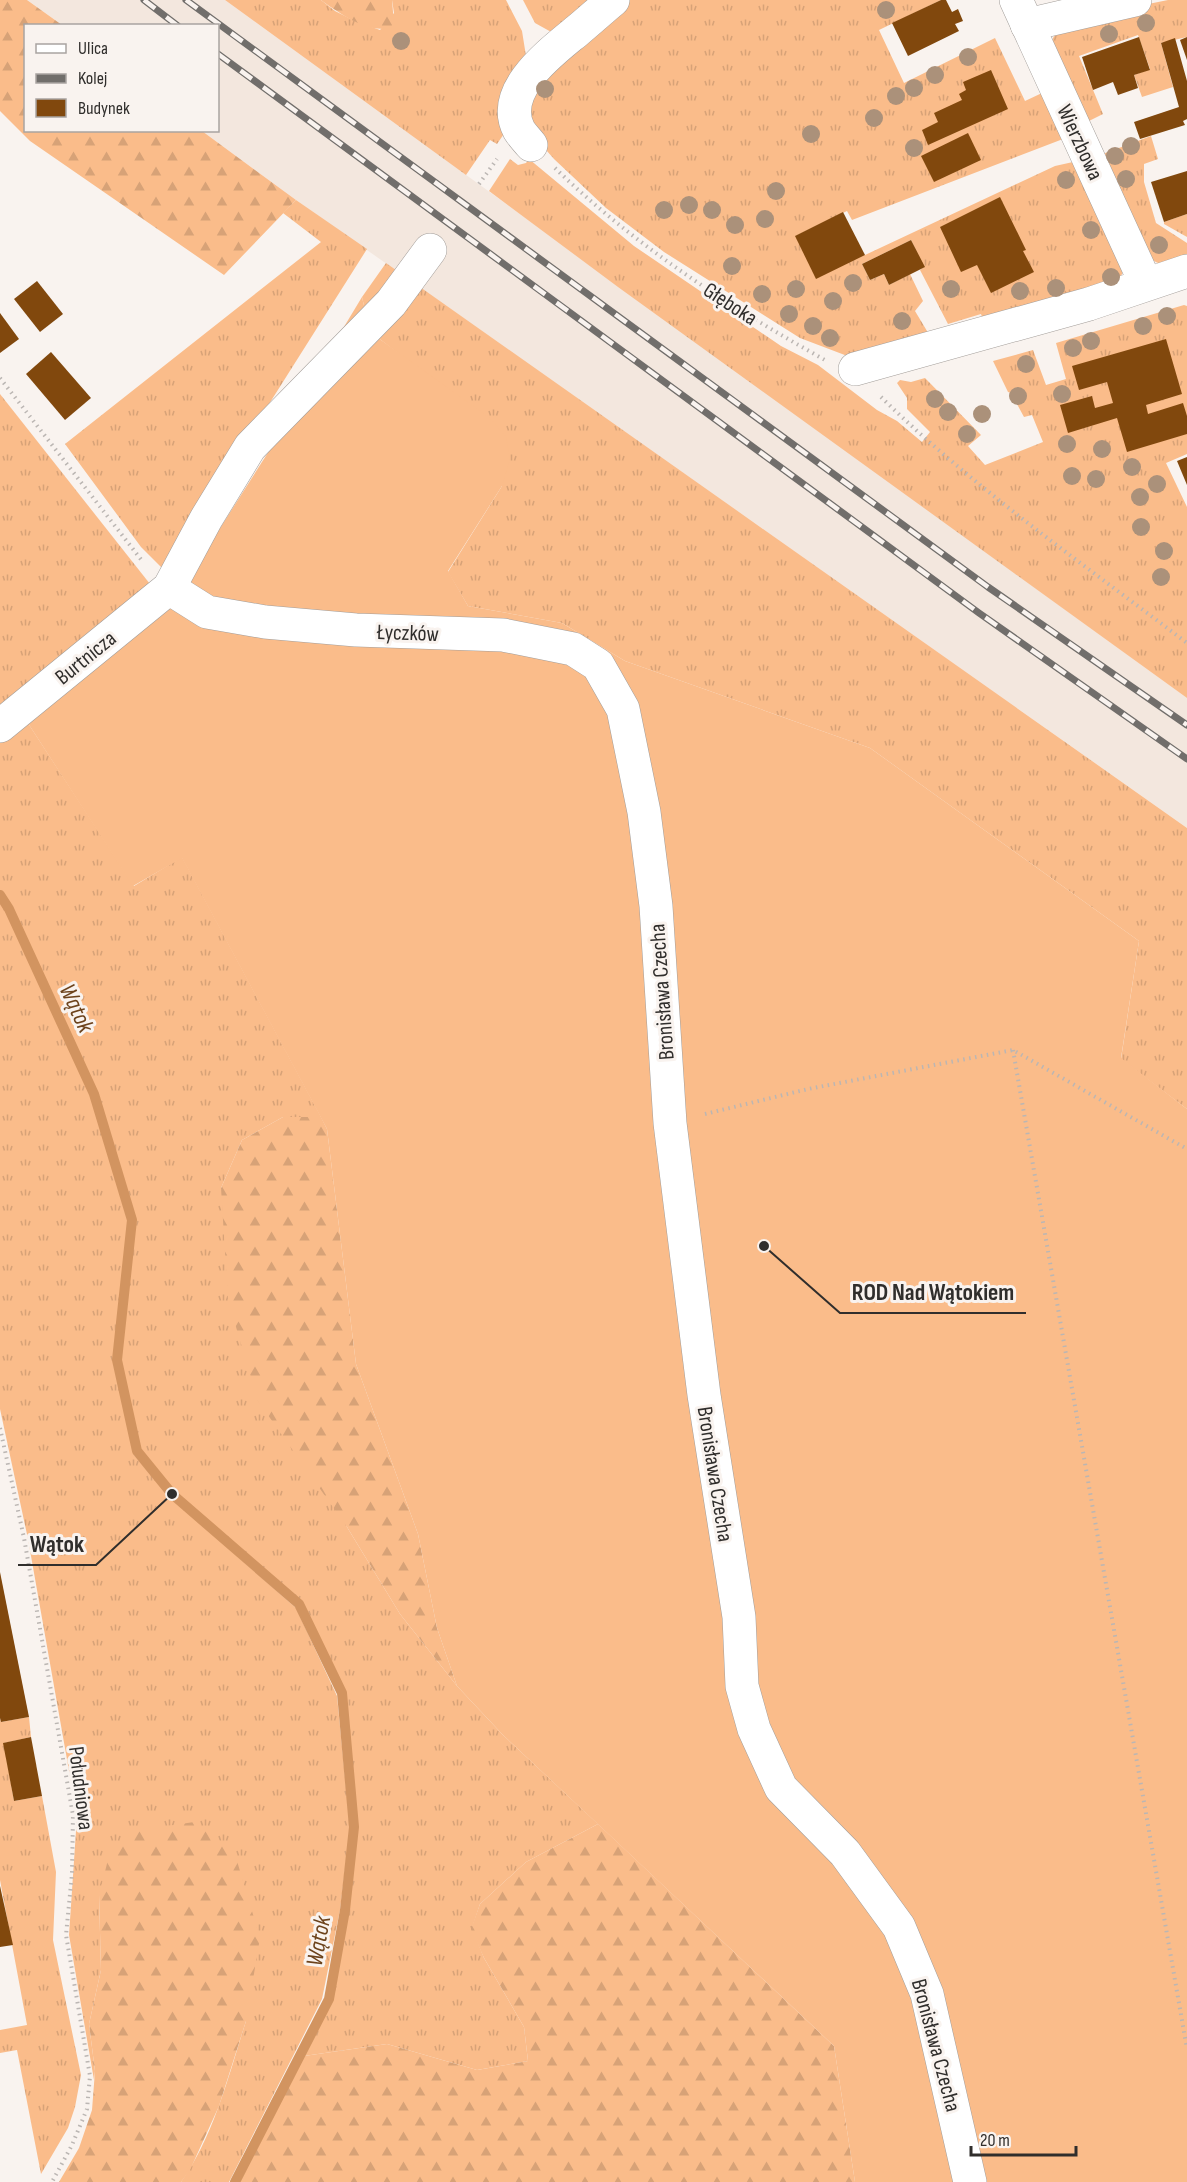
<svg xmlns="http://www.w3.org/2000/svg" width="1187" height="2182" viewBox="0 0 1187 2182" font-family="'Sofia Sans Condensed',sans-serif">
	<defs>
		<pattern id="grass-tufts" width="24" height="20" patternUnits="userSpaceOnUse" patternTransform="scale(1.5)"><rect width="24" height="20" fill="#fabc8a"/><path d="M3 7l-1-3M5 7V3M7 7l1-3M15 17l-1-3M17 17v-4M19 17l1-3" fill="none" stroke="#d7a277"/></pattern>
		<pattern id="forest-firs" width="22" height="20" patternUnits="userSpaceOnUse" patternTransform="scale(1.5)"><rect width="22" height="20" fill="#fabc8a"/><path d="M5 1l3.5 6h-7zM16 11l3.5 6h-7z" fill="#d7a277"/></pattern>
	</defs>
	<rect width="100%" height="100%" fill="#f9f3ef"/>
	<polygon fill="#f3e7de" points="27,0 225,0 1187,698 1187,828 296,200 202,131 218,130 218,26 62,25"/>
	<g fill="url(#grass-tufts)">
		<polygon points="225,0 321,0 335,11 355,21 380,30 394,13 392,0 506,0 522,31 526,56 508,128 497,144 490,140 466,175"/>
		<polygon points="523,0 598,0 553,33 535,23"/>
		<polygon points="623,0 941,0 879,30 904,83 995,38 1025,101 1042,93 1063,139 852,220 847,211 796,236 865,255 1055,166 1073,162 1123,272 1121,276 1114,281 983,320 981,314 948,324 920,270 924,267 911,240 862,264 870,280 884,274 889,285 910,274 923,301 915,311 930,336 850,357 800,338 664,252 606,208 554,159 539,142 524,99"/>
		<polygon points="1168,0 1187,0 1187,37 1161,43 1173,87 1142,97 1134,75 1150,69 1138,35 1079,56 1103,114 1085,123 1052,45 1053,38 1058,31 1099,14"/>
		<polygon points="1151,136 1158,159 1144,164 1144,182 1156,223 1187,243 1187,260 1162,265 1148,258 1100,155"/>
		<polygon points="510,159 518,165 526,163 529,159 634,246 781,346 818,365 877,410 897,421 922,442 930,432 907,409 907,398 897,383 900,380 911,382 925,378 981,435 968,446 985,465 1043,442 1032,415 1024,417 1011,393 1008,392 993,361 1033,350 1046,385 1066,379 1056,343 1184,305 1187,306 1187,454 1166,463 1187,507 1187,698 618,287 489,191"/>
		<polygon points="296,200 367,249 164,570 141,547 65,444 321,242 283,213"/>
		<polygon points="1187,214 1187,237 1164,224 1164,222"/>
		<polygon points="386,263 1187,828 1187,1109 1121,1059 1139,941 870,748 625,661 562,623 468,606 448,572 502,486 403,357 381,340 368,323 362,297"/>
		<polygon points="0,394 150,584 0,708"/>
		<polygon points="24,717 134,886 182,857 321,1117 283,1117 242,1140 221,1188 347,1527 400,1614 457,1686 503,1735 598,1824 526,1862 480,1904 472,1928 484,1958 524,2027 528,2061 477,2070 387,2044 304,2056 332,2000 348,1910 357,1827 344,1692 301,1602 176,1493 141,1451 121,1361 135,1220 96,1092 11,907 0,891 0,736"/>
		<path d="M0,902L7,912L91,1097L128,1222L113,1362L134,1455L169,1496L296,1608L337,1696L350,1828L340,1910L322,1999L229,2182H181C214,2136 229,2074 246,2021L99,1895L101,1970L89,2024L95,2071L94,2080L69,1935L77,1816L28,1539L0,1409Z"/>
		<polygon points="29,1717 31,1737 4,1743 14,1801 42,1796 56,1872 53,1940 81,2075 75,2107 68,2128 41,2174 17,2050 0,2053 0,2030 27,2025 0,1880 0,1718 1,1722"/>
	</g>
	<g fill="url(#forest-firs)">
		<polygon points="0,0 27,0 62,25 26,26 26,130 202,131 296,200 224,275 30,141 0,111"/>
		<path d="M321,0H392L394,24C377,40 337,12 321,0Z"/>
		<polygon points="283,1117 321,1117 327,1129 356,1364 418,1534 437,1628 457,1686 400,1614 347,1527 258,1401 228,1300 221,1188 242,1140"/>
		<polygon points="194,1822 234,1851 260,1938 246,2021 219,2106 190,2170 181,2182 59,2182 79,2148 92,2110 95,2071 89,2024 101,1970 99,1895 111,1848 141,1830"/>
		<polygon points="598,1824 834,2046 855,2182 240,2182 304,2056 387,2044 477,2070 528,2061 524,2027 484,1958 471,1929 480,1904 526,1862"/>
	</g>
	<polygon fill="#fabc8a" points="362,297 368,323 381,340 490,418 506,437 510,459 502,486 448,571 468,606 562,623 625,661 870,748 1139,941 1121,1058 1187,1109 1187,2182 855,2182 834,2046 503,1735 457,1686 437,1628 418,1534 356,1364 327,1129 182,858 133,886 24,717 182,588 269,451"/>
	<g fill="none" stroke-linecap="round" stroke-linejoin="round">
		<polyline stroke="#d29460" stroke-width="10" points="0,895 9,909 94,1094 132,1220 117,1360 137,1451 172,1494 299,1604 342,1693 354,1827 345,1910 329,1999 235,2182"/>
	</g>
	<g fill="#81480d">
		<polygon points="941,0 946,0 952,12 958,9 963,21 955,24 959,31 908,56 892,23"/>
		<polygon points="1139,37 1150,70 1134,75 1138,88 1118,95 1113,82 1093,90 1082,57"/>
		<polygon points="1187,37 1187,60 1180,40"/>
		<polygon points="1175,38 1187,81 1187,119 1183,121 1185,125 1140,139 1134,122 1179,107 1161,43"/>
		<polygon points="991,70 1008,109 928,145 922,130 938,122 934,113 962,100 959,94 966,90 963,82"/>
		<polygon points="968,133 981,160 934,182 921,156"/>
		<polygon points="1187,171 1187,214 1164,222 1151,182"/>
		<polygon points="1000,197 1026,250 1023,251 1034,272 991,293 977,265 961,272 940,227"/>
		<polygon points="843,212 865,255 816,279 795,236"/>
		<polygon points="911,240 925,267 889,285 884,274 870,280 862,264"/>
		<polygon points="37,281 63,314 40,332 14,299"/>
		<polygon points="0,313 19,339 0,353"/>
		<polygon points="1166,339 1182,394 1146,405 1148,414 1183,403 1187,416 1187,434 1127,452 1117,418 1068,433 1060,405 1092,396 1095,408 1113,403 1107,382 1079,390 1072,366"/>
		<polygon points="51,352 91,398 65,420 26,374"/>
		<polygon points="1187,457 1187,485 1177,461"/>
		<polygon points="0,1572 29,1717 1,1722 0,1718"/>
		<polygon points="31,1737 42,1796 14,1801 3,1743"/>
		<polygon points="0,1886 13,1945 0,1947"/>
	</g>
	<g fill="none" stroke-linecap="round" stroke-linejoin="round">
		<defs>
			<g id="minor">
				<polyline points="1016,0 1146,284"/>
				<polyline points="1027,25 1135,0"/>
				<path d="M531,145C527,140 522,135 519,130C498,90 553,51 578,30C590,20 601,10 613,0"/>
				<polyline points="855,369 1089,304 1187,271"/>
				<polyline points="169,588 207,612 265,622 356,630 503,635 573,649 598,665 623,709 644,812 656,906 670,1123 704,1395 739,1617 742,1686 754,1729 781,1788 845,1853 899,1927 927,1994 970,2182"/>
				<polyline points="0,726 169,588 206,519 250,447 391,303 430,250"/>
			</g>
		</defs>
		<use href="#minor" stroke="#a39e9a" stroke-width="34"/>
		<g stroke="#bbb6b3" stroke-width="4" stroke-dasharray="1.5 4.5" stroke-linecap="butt">
			<path d="M555,168C634,245 728,306 825,360"/>
			<polyline points="479,184 497,159"/>
			<polyline points="0,378 143,562"/>
			<path d="M881,397C974,488 1083,564 1187,643"/>
			<polyline points="1013,1050 1187,2049"/>
			<polyline points="705,1114 808,1089 1013,1050 1187,1149"/>
			<polyline points="0,1428 24,1538 73,1815 72,1874 66,1935 90,2076 87,2109 72,2145 52,2182"/>
		</g>
		<use href="#minor" stroke="#fff" stroke-width="33"/>
		<defs>
			<g id="rail">
				<polyline points="144,0 178,26"/>
				<polyline points="186,0 988,587 1187,725"/>
				<polyline points="218,54 979,613 1187,759"/>
			</g>
		</defs>
		<use href="#rail" stroke="#716e6b" stroke-width="7"/>
		<use href="#rail" stroke="#f9f3ef" stroke-width="4.5" stroke-dasharray="14" stroke-linecap="butt"/>
	</g>
	<g fill="#ab917a">
		<circle cx="886" cy="10" r="9"/>
		<circle cx="1146" cy="23" r="9"/>
		<circle cx="1109" cy="34" r="9"/>
		<circle cx="401" cy="41" r="9"/>
		<circle cx="968" cy="57" r="9"/>
		<circle cx="935" cy="75" r="9"/>
		<circle cx="914" cy="88" r="9"/>
		<circle cx="545" cy="89" r="9"/>
		<circle cx="896" cy="96" r="9"/>
		<circle cx="874" cy="118" r="9"/>
		<circle cx="811" cy="134" r="9"/>
		<circle cx="1131" cy="146" r="9"/>
		<circle cx="914" cy="148" r="9"/>
		<circle cx="1115" cy="156" r="9"/>
		<circle cx="1126" cy="179" r="9"/>
		<circle cx="1066" cy="180" r="9"/>
		<circle cx="776" cy="191" r="9"/>
		<circle cx="689" cy="205" r="9"/>
		<circle cx="664" cy="210" r="9"/>
		<circle cx="712" cy="210" r="9"/>
		<circle cx="765" cy="219" r="9"/>
		<circle cx="735" cy="225" r="9"/>
		<circle cx="1091" cy="230" r="9"/>
		<circle cx="1159" cy="245" r="9"/>
		<circle cx="732" cy="266" r="9"/>
		<circle cx="1111" cy="277" r="9"/>
		<circle cx="853" cy="283" r="9"/>
		<circle cx="1056" cy="288" r="9"/>
		<circle cx="796" cy="289" r="9"/>
		<circle cx="951" cy="289" r="9"/>
		<circle cx="1020" cy="291" r="9"/>
		<circle cx="762" cy="294" r="9"/>
		<circle cx="833" cy="301" r="9"/>
		<circle cx="789" cy="314" r="9"/>
		<circle cx="1167" cy="316" r="9"/>
		<circle cx="902" cy="321" r="9"/>
		<circle cx="813" cy="326" r="9"/>
		<circle cx="1143" cy="326" r="9"/>
		<circle cx="830" cy="338" r="9"/>
		<circle cx="1091" cy="341" r="9"/>
		<circle cx="1073" cy="348" r="9"/>
		<circle cx="1026" cy="364" r="9"/>
		<circle cx="1062" cy="394" r="9"/>
		<circle cx="1018" cy="396" r="9"/>
		<circle cx="935" cy="399" r="9"/>
		<circle cx="948" cy="412" r="9"/>
		<circle cx="982" cy="414" r="9"/>
		<circle cx="967" cy="434" r="9"/>
		<circle cx="1067" cy="444" r="9"/>
		<circle cx="1102" cy="449" r="9"/>
		<circle cx="1132" cy="467" r="9"/>
		<circle cx="1072" cy="476" r="9"/>
		<circle cx="1096" cy="479" r="9"/>
		<circle cx="1157" cy="484" r="9"/>
		<circle cx="1140" cy="497" r="9"/>
		<circle cx="1141" cy="527" r="9"/>
		<circle cx="1164" cy="551" r="9"/>
		<circle cx="1161" cy="577" r="9"/>
	</g>
	<g text-anchor="middle" stroke-width="6" stroke-linejoin="round" paint-order="stroke">
		<g font-size="22" fill="#302e2c" stroke="#f9f3ef">
			<text transform="translate(1081 142) rotate(65)" y="8">Wierzbowa</text>
			<text transform="translate(731 303) rotate(33)" y="8">Głęboka</text>
			<text transform="translate(408 632) rotate(2)" y="8">Łyczków</text>
			<text transform="translate(85 657) rotate(-39)" y="8">Burtnicza</text>
			<text transform="translate(661 992) rotate(-94)" y="8">Bronisława Czecha</text>
			<text transform="translate(716 1474) rotate(81)" y="8">Bronisława Czecha</text>
			<text transform="translate(82 1788) rotate(83)" y="8">Południowa</text>
			<text transform="translate(937 2045) rotate(75)" y="8">Bronisława Czecha</text>
		</g>
		<g font-size="24" font-style="italic" fill="#6d431c" stroke="#f9f3ef">
			<text transform="translate(77 1008) rotate(65)" y="8">Wątok</text>
			<text transform="translate(318 1941) rotate(-80)" y="8">Wątok</text>
		</g>
	</g>
	<path fill="none" stroke="#302e2c" stroke-width="2" d="M764 1246L840 1313H1026M172 1494L96 1565H18"/>
	<g fill="#302e2c" stroke="#f9f3ef" stroke-width="2">
		<circle cx="764" cy="1246" r="6"/>
		<circle cx="172" cy="1494" r="6"/>
	</g>
	<g font-size="24" text-anchor="middle" font-weight="bold" fill="#302e2c" stroke="#f9f3ef" stroke-width="6" stroke-linejoin="round" paint-order="stroke">
		<text x="933" y="1300">ROD Nad Wątokiem</text>
		<text x="57" y="1552">Wątok</text>
	</g>
	<rect x="24" y="24" width="195" height="108" fill="#f9f3ef" stroke="#a9a4a1" stroke-width="1.5"/>
	<rect x="36" y="44" width="30" height="9" fill="#ffffff" stroke="#a9a4a1" stroke-width="1.5"/>
	<text x="78" y="54" font-size="18" fill="#302e2c">Ulica</text>
	<rect x="36" y="74" width="30" height="9" fill="#716e6b" stroke="#a9a4a1" stroke-width="1.5"/>
	<text x="78" y="84" font-size="18" fill="#302e2c">Kolej</text>
	<rect x="36" y="99" width="30" height="18" fill="#81480d" stroke="#a9a4a1" stroke-width="1.5"/>
	<text x="78" y="114" font-size="18" fill="#302e2c">Budynek</text>
	<path d="M971 2146v9h105v-9" fill="none" stroke="#302e2c" stroke-width="3"/>
	<text x="980" y="2146" font-size="18" fill="#302e2c" stroke="#f9f3ef" stroke-width="4.5" paint-order="stroke">20 m</text>
</svg>
